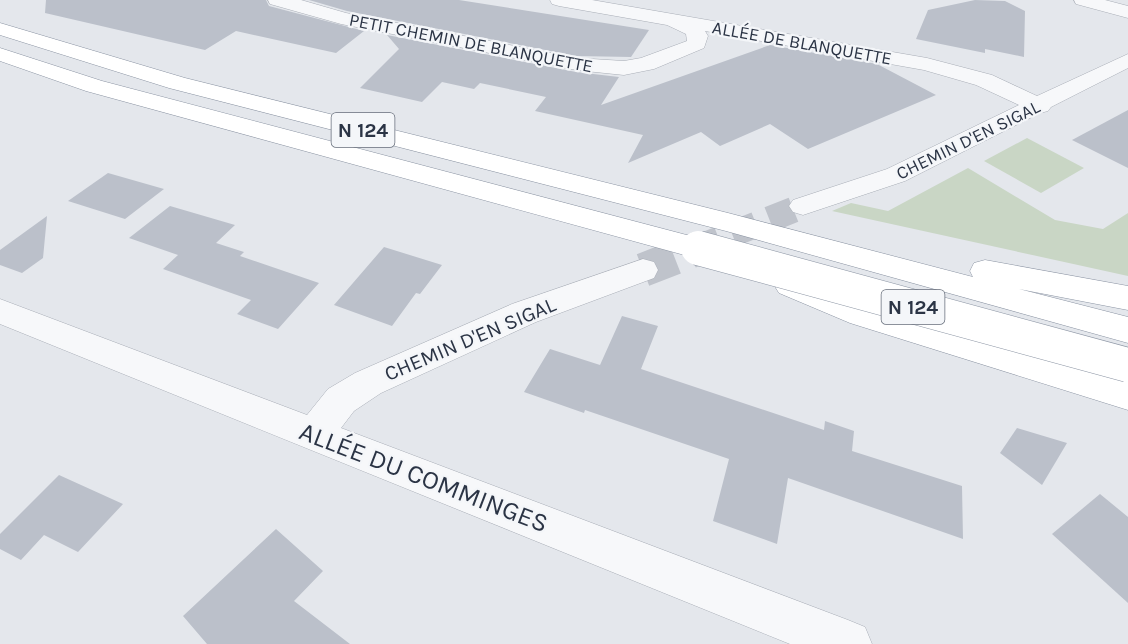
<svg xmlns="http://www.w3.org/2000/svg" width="1128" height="644" viewBox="0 0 1128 644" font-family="Karla,sans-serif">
	<rect width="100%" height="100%" fill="#e4e7ec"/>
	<g fill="#c9d6c5">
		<polygon points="1027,138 1084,168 1041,193 984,161"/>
		<polygon points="968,168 1055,220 1103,229 1128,213 1128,276 832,211 851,203 888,211"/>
	</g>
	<g fill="#bbc0ca">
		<polygon points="46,0 266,0 269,6 364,31 336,53 236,31 205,50 45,13"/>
		<polygon points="309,0 459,0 649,30 631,57 576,56 347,11"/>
		<polygon points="975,0 1005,1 1025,11 1024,57 985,49 985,53 916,39 928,10"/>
		<polygon points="387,35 576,72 619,77 601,105 770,45 877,64 936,95 808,149 770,124 720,146 701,132 628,163 643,135 535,111 546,97 480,83 474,89 442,82 422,102 360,88 399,49"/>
		<polygon points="1128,110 1128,168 1072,140"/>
		<polygon points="108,173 164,189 125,219 68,201"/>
		<polygon points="170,206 235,225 216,243 244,252 240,256 319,283 278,329 237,314 251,300 163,269 178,255 129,238"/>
		<polygon points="47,216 43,258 22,273 0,265 0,250"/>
		<polygon points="384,247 442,265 420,294 416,293 392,326 334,305"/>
		<polygon points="622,316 658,326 641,369 824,430 825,421 854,431 852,451 962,486 963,539 788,478 777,544 713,521 729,459 585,410 584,413 524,392 550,349 600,365"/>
		<polygon points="1017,428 1067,443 1042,485 1000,453"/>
		<polygon points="59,475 123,504 78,552 44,535 21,560 0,549 0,534"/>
		<polygon points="1100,494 1128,517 1128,603 1052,534"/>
		<polygon points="276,529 323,571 294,601 350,644 207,644 183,616"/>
	</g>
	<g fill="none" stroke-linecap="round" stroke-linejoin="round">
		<polyline stroke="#bfc3cb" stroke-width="26" stroke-dasharray="26 14" stroke-linecap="butt" points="695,249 803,206"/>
		<polyline stroke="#bfc3cb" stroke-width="34" stroke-dasharray="34 16" stroke-linecap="butt" points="643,270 699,248"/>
		<defs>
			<g id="minor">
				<polygon points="268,0 301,0 346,13 576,58 624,61 641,58 687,41 686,34 667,25 559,6 552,4 550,0 592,0 927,58 992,75 1037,96 1128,54 1128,68 1051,107 1048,111 1040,113 905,181 803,215 793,212 789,206 793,200 887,169 1019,105 976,85 924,70 705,31 708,36 704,48 654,69 624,75 576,70 341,24 270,4"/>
				<polygon points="1074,0 1105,0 1128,6 1128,18 1076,4"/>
				<polygon points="643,259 654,262 658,270 654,278 536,322 381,393 354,411 341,428 848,620 865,627 872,644 790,644 0,324 0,299 307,415 328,389 355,373 512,304"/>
			</g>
			<g id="highway">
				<polygon points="0,23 185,78 728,213 973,277 970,271 974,263 985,260 1128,286 1128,310 1019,289 1128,317 1128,343 726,231 169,88 0,35"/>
				<polygon points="0,48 102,81 698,238 734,251 738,258 734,265 723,269 688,256 86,91 0,61"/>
				<polygon points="790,274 871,304 1128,380 1128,410 850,323 779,293 774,285 779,277"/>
			</g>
		</defs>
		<use href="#minor" stroke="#a9aeb7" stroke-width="1"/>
		<use href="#highway" stroke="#8b94a3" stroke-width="1"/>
		<use href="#minor" fill="#f7f8fa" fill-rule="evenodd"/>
		<use href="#highway" fill="#fff" fill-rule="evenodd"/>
		<defs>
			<polyline id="highway-bridge-far1" points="698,248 702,249"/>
			<polyline id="highway-bridge" points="698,248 1128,365"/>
		</defs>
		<use href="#highway-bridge-far1" stroke="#8b94a3" stroke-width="28" stroke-linecap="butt"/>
		<use href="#highway-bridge" stroke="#8b94a3" stroke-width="35" stroke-linecap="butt"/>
		<use href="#highway-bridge-far1" stroke="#fff" stroke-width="26"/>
		<use href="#highway-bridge" stroke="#fff" stroke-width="34"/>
	</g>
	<g text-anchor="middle" stroke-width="4.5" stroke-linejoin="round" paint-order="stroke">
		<g font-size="18" fill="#2b3445" stroke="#f4f6f9">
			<text transform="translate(471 43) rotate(11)" y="6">PETIT CHEMIN DE BLANQUETTE</text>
			<text transform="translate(802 43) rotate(10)" y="6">ALLÉE DE BLANQUETTE</text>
			<text transform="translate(968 140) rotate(-26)" y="6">CHEMIN D'EN SIGAL</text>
		</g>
		<g fill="#f4f6f9" stroke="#676e7b" stroke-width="1.5">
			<rect x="331.5" y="113" width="63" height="34" rx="4.5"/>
			<rect x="881.5" y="290" width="63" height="34" rx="4.5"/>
		</g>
		<g font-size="20" font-weight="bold" fill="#2b3445">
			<text x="363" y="137">N 124</text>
			<text x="913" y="314">N 124</text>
		</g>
		<g font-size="21" fill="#2b3445" stroke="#f4f6f9">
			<text transform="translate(470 339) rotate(-23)" y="7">CHEMIN D'EN SIGAL</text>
		</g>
		<g font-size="26" fill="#2b3445" stroke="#f4f6f9">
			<text transform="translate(424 477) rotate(21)" y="9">ALLÉE DU COMMINGES</text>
		</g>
	</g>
</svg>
